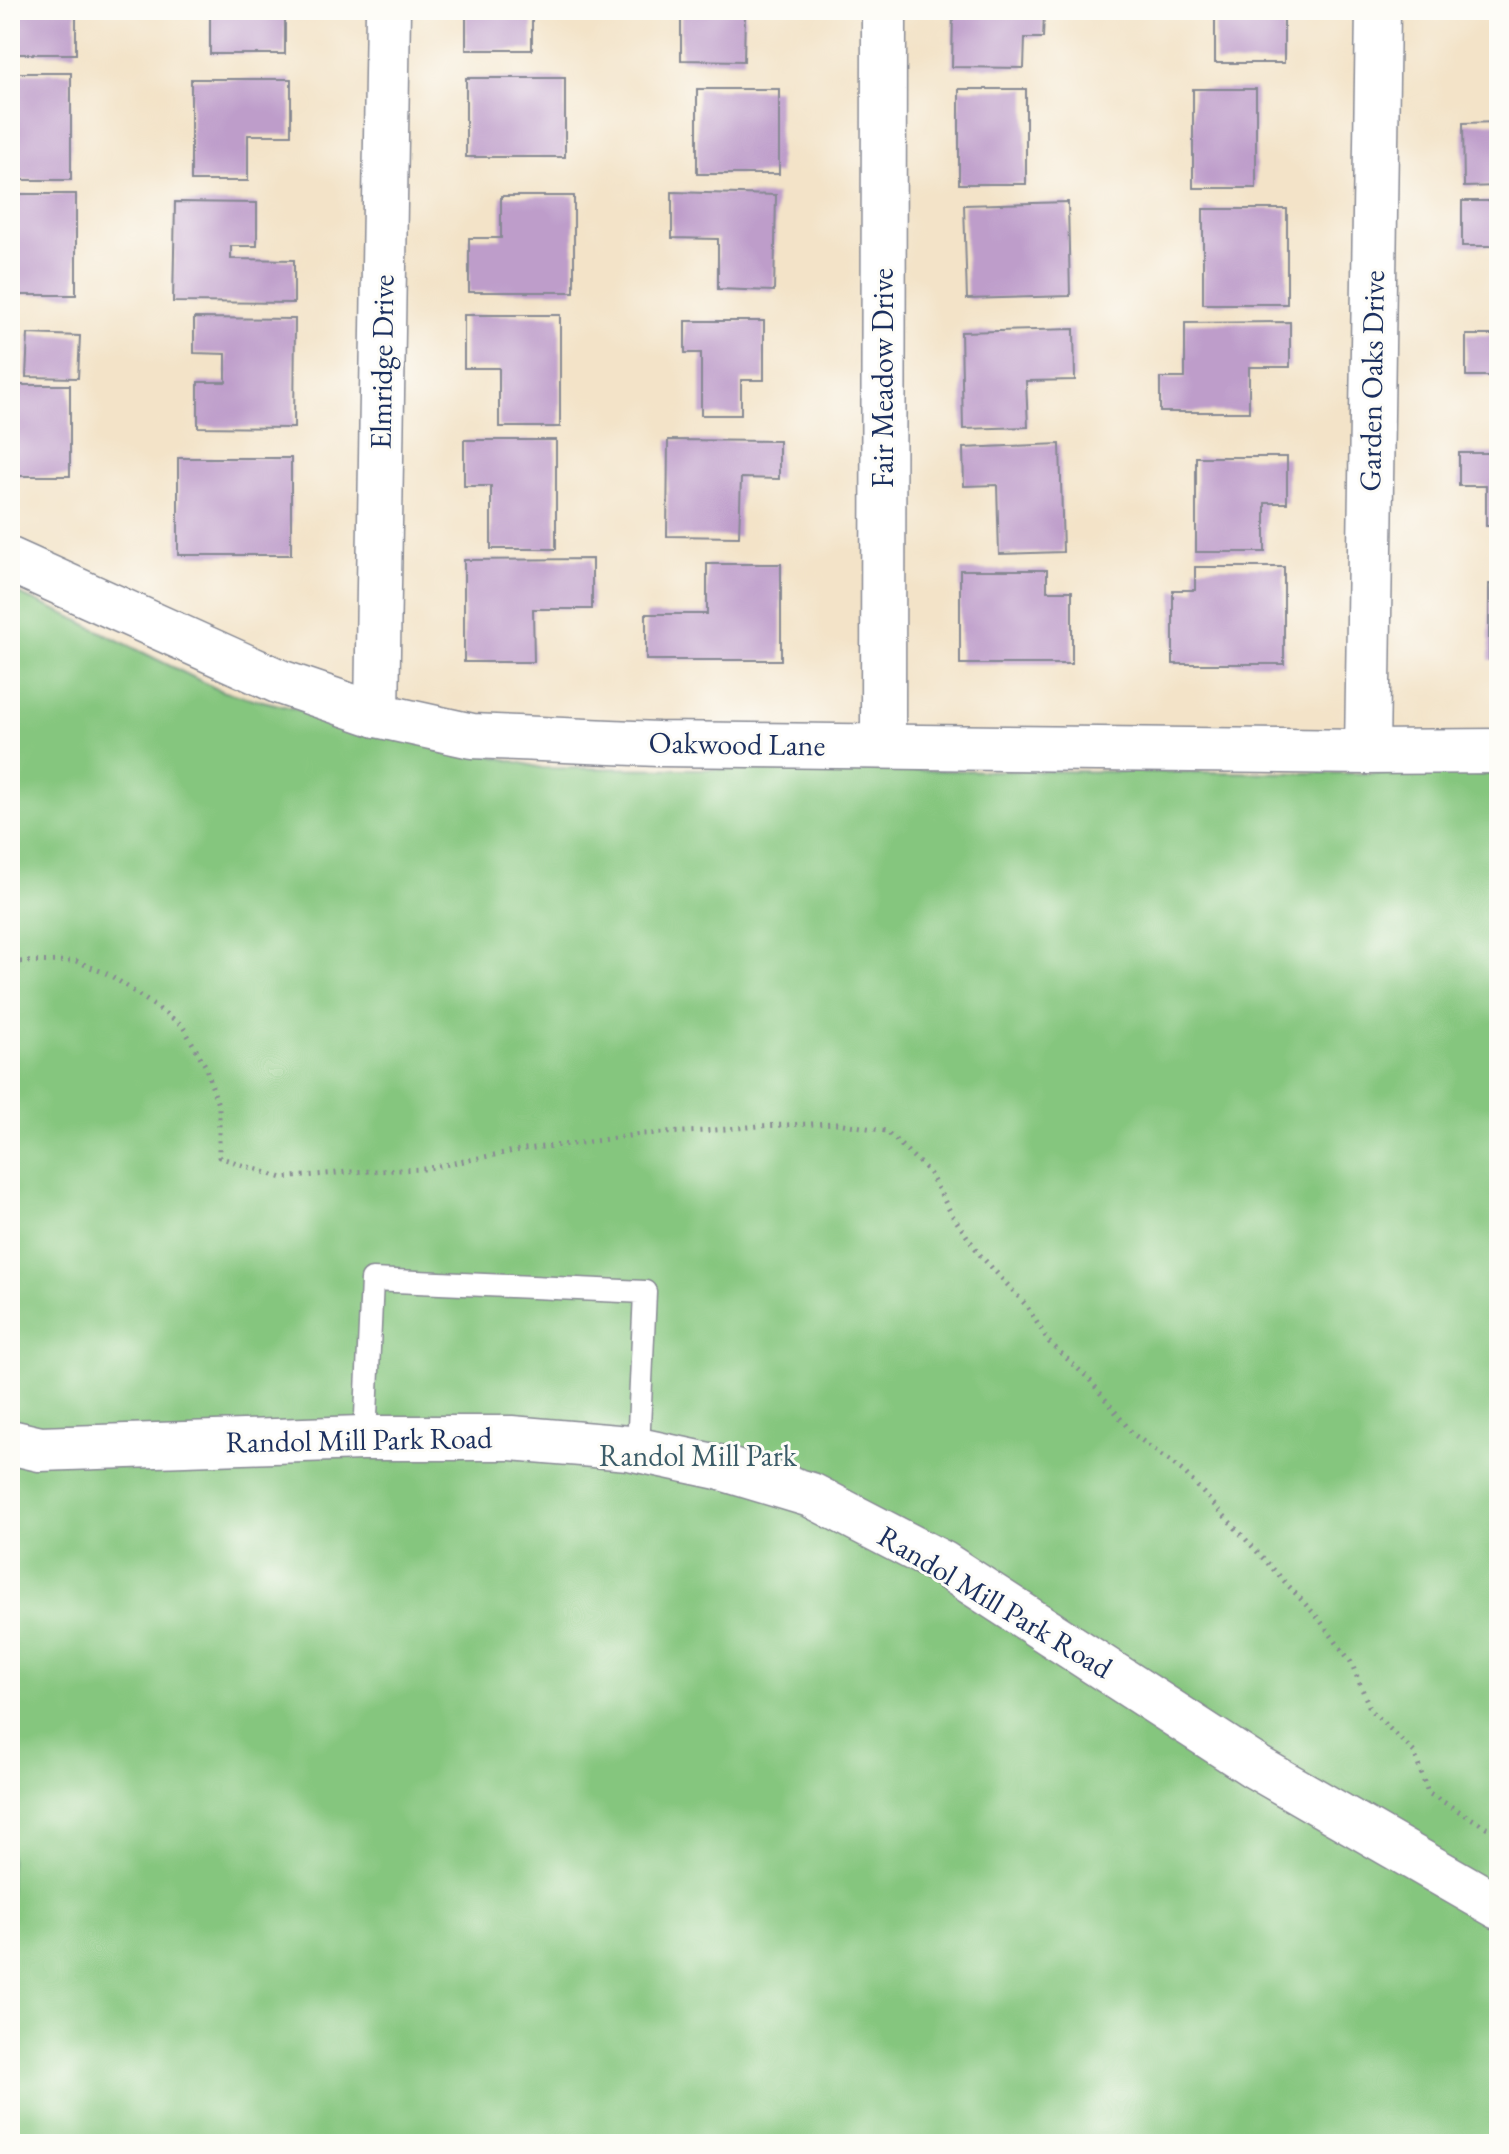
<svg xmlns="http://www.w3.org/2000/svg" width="1509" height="2154" viewBox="0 0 1509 2154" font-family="'EB Garamond',serif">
	<rect width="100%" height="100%" fill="#fdfcf7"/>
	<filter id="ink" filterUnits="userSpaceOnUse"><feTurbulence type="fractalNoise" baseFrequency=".0125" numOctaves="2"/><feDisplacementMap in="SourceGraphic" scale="16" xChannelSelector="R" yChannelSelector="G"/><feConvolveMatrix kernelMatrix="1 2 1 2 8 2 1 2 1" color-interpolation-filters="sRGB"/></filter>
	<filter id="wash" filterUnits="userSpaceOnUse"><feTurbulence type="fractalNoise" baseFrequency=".006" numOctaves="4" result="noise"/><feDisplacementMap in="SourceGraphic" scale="32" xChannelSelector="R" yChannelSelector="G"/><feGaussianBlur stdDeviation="1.8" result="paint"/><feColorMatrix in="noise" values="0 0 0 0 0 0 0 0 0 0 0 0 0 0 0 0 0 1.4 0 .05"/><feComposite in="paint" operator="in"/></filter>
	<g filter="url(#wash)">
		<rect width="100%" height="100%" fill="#f3e3c8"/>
		<polygon fill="#85c67e" stroke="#507a6e" stroke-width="2" points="10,590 67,615 221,691 542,768 1499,774 1499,2144 10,2144"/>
		<g id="blocks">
			<g fill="#be9dca">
				<rect x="10" y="10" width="66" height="44"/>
				<rect x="210" y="10" width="75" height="44"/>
				<rect x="466" y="10" width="66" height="40"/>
				<polygon points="681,10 745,10 744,61 681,60"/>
				<polygon points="953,10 1076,10 1076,15 1044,14 1043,38 1025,38 1024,68 952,67"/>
				<rect x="1215" y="10" width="69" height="53"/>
				<rect x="10" y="73" width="61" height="107"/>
				<rect x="466" y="78" width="99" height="79"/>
				<polygon points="191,79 291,79 291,135 248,135 248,181 191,181"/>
				<rect x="697" y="89" width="82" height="85"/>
				<rect x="959" y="89" width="67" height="95"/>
				<rect x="1193" y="89" width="63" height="99"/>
				<polygon points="1499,122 1499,186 1464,187 1463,123"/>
				<polygon points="672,192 776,195 774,291 718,289 718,239 672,238"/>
				<rect x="10" y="194" width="66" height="101"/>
				<polygon points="501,196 574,196 574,292 469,292 469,238 501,238"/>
				<rect x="1462" y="201" width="37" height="45"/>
				<polygon points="175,202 257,203 257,246 231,246 231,259 294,260 294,303 173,302"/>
				<polygon points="1068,202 1070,296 967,299 964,205"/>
				<rect x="1203" y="209" width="84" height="95"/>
				<polygon points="464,315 560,315 560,427 499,427 499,368 464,368"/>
				<polygon points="194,318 295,319 294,428 198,427 198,382 226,382 226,354 194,353"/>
				<polygon points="685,321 764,321 764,380 741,380 741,415 701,415 701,353 685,353"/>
				<polygon points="1290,322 1290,367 1249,367 1249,412 1160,412 1160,378 1185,378 1185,323"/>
				<polygon points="1074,329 1075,380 1026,381 1028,427 963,429 961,332"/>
				<polygon points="28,334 80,336 78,378 26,377"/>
				<rect x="1466" y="335" width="33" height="41"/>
				<rect x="10" y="385" width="60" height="91"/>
				<polygon points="464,440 556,440 556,549 491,549 491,486 464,486"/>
				<polygon points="668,440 779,441 779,479 741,478 739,537 667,536"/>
				<polygon points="1060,444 1063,552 999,554 997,485 964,486 963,448"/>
				<polygon points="1459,453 1499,453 1499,526 1486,526 1486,486 1459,486"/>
				<polygon points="1196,457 1287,457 1287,503 1265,503 1265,552 1196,552"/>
				<rect x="178" y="458" width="113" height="97"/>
				<polygon points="592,559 592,609 533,609 534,662 464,662 464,560"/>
				<polygon points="707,564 781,564 781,660 646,660 646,614 707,614"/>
				<polygon points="1195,567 1284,567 1284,664 1173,664 1173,590 1195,590"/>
				<polygon points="960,570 1047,570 1047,591 1072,591 1072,664 960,664"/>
				<rect x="1489" y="584" width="10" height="76"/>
			</g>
		</g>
	</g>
	<g filter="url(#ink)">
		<use href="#blocks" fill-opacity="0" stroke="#878993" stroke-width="2"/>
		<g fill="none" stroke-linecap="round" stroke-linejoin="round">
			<defs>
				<polyline id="service" points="365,1438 372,1280 645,1292 638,1450"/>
				<g id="minor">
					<polyline points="377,715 388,10"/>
					<polyline points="883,745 884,10"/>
					<polyline points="1367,752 1378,10"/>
					<polyline points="10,1442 40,1449 362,1438 511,1438 629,1448 718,1467 811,1495 942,1563 1256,1767 1499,1907"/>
				</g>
				<polyline id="tertiary" points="10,560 280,682 377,715 472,736 658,744 1367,752 1499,751"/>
			</defs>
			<use href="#service" stroke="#878993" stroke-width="25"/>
			<use href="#minor" stroke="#878993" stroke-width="47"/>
			<use href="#tertiary" stroke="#878993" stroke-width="47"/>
			<polyline stroke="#878993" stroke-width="5" stroke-dasharray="2 6" stroke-linecap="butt" points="12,962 76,961 110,975 182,1025 205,1065 219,1108 219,1157 282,1178 348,1172 424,1169 524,1149 581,1143 641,1134 705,1131 759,1126 837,1123 886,1131 929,1172 952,1215 981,1256 1026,1305 1049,1342 1089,1379 1133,1434 1184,1472 1319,1619 1351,1662 1371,1711 1414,1752 1428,1793 1486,1827 1499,1831"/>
			<use href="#service" stroke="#fff" stroke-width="22"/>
			<use href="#minor" stroke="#fff" stroke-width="44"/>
			<use href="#tertiary" stroke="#fff" stroke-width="44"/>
		</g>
	</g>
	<g text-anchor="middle" stroke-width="6" stroke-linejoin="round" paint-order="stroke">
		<g font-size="30" fill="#1b2f5e" stroke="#fdfcf7">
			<text transform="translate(382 362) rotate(-89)" y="10">Elmridge Drive</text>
			<text transform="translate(883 378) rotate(-90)" y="10">Fair Meadow Drive</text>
			<text transform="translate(1372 381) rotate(-89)" y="10">Garden Oaks Drive</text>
			<text transform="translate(737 744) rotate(1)" y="10">Oakwood Lane</text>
			<text transform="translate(359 1440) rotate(-1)" y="10">Randol Mill Park Road</text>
			<text transform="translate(995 1602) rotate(31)" y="10">Randol Mill Park Road</text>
		</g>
		<g font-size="30" fill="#3b5c68" stroke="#fdfcf7">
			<text x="698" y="1466">Randol Mill Park</text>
		</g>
	</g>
	<rect width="1509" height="2154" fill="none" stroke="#fdfcf7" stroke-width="40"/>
</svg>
